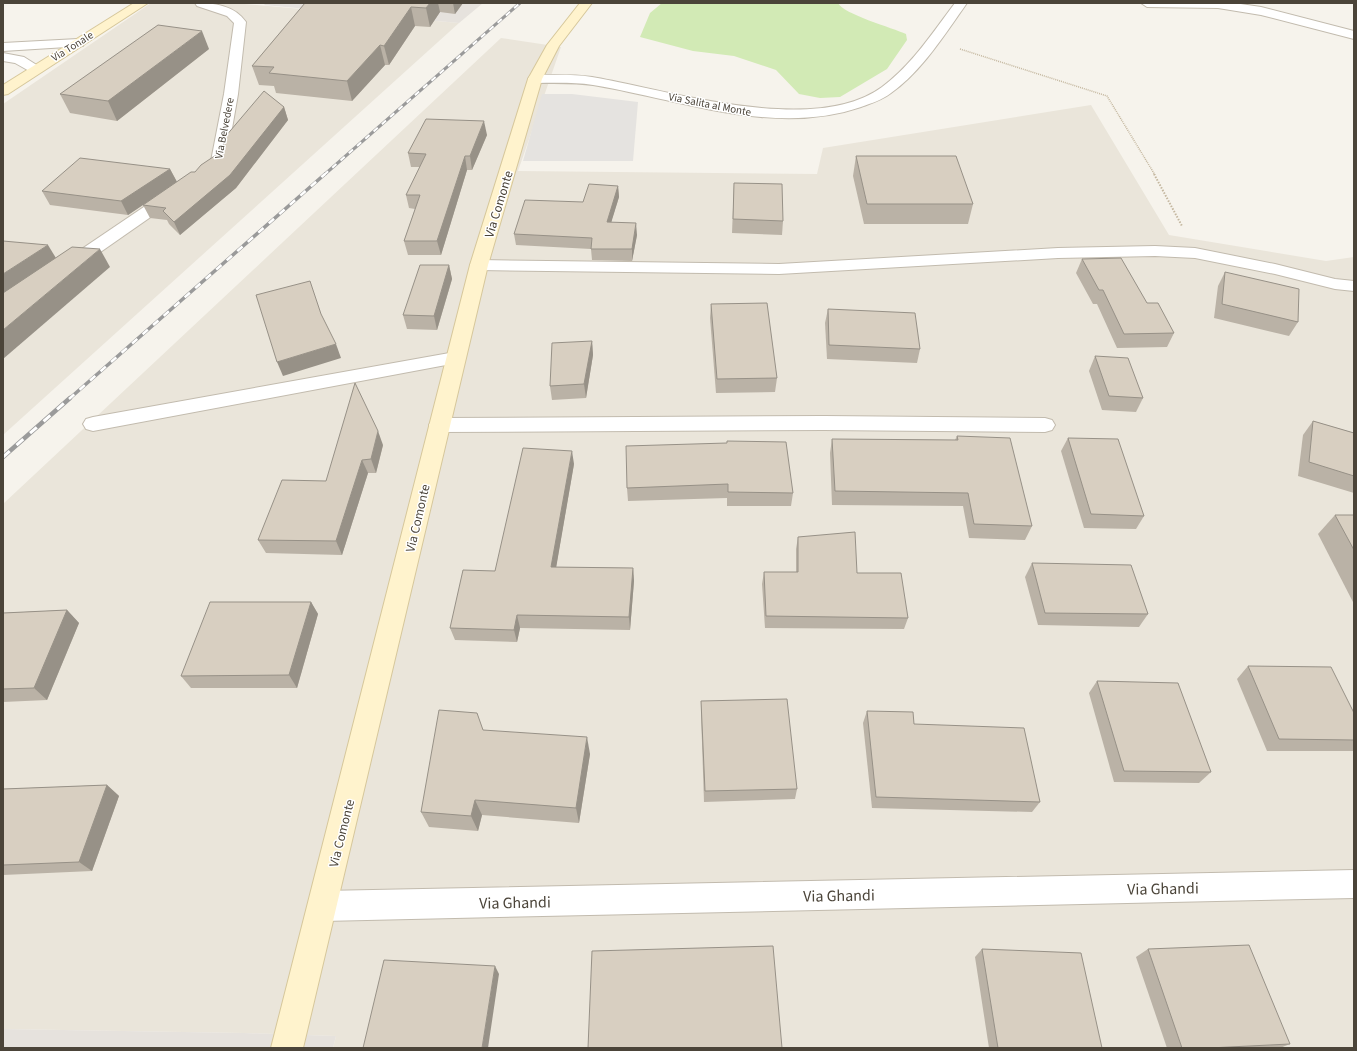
<svg xmlns="http://www.w3.org/2000/svg" width="1357" height="1051" viewBox="0 0 1357 1051" font-family="'Source Sans 3',sans-serif">
	<rect width="100%" height="100%" fill="#f6f3ec"/>
	<g fill="#eae5da">
		<polygon points="151,3 233,3 459,23 3,435 3,104"/>
		<polygon points="501,38 561,47 518,171 817,174 823,148 1091,105 1169,235 1326,261 1354,257 1354,1048 333,1048 336,1036 244,1033 3,1029 3,504"/>
	</g>
	<g fill="#e6e2dd">
		<polygon points="266,3 483,3 459,23 264,5"/>
		<polygon points="3,1029 244,1033 336,1036 333,1048 3,1048"/>
	</g>
	<path fill="#d2eab5" d="M662,3H838C843,14 893,28 906,34L907,40L887,69L840,97L820,98L799,94L776,70L734,56L693,51L640,37L650,13Z"/>
	<polygon fill="#e5e3e0" points="542,94 572,94 638,102 633,161 523,161"/>
	<g fill="none" stroke-linecap="round" stroke-linejoin="round">
		<defs>
			<g id="street">
				<path d="M195,3C214,3 234,5 246,22L238,94L226,163C220,172 207,180 197,177L194,174L211,161L224,94L234,23L227,16L197,6Z"/>
				<path d="M955,3H967C945,34 922,71 891,93C882,100 872,103 861,107C774,137 679,99 593,85C574,82 554,83 535,83L530,82L528,79L530,76L535,75C554,75 573,74 592,77C669,90 814,137 882,87C912,65 933,32 955,3Z"/>
				<polygon points="1141,3 1234,3 1261,7 1354,31 1354,39 1261,15 1218,8 1147,7"/>
				<polygon points="78,39 84,43 83,46 3,51 3,43"/>
				<polygon points="3,53 24,57 43,69 41,72 31,72 15,63 3,61"/>
				<polygon points="172,190 178,192 180,195 178,198 76,269 70,270 64,269 61,265 64,261 166,192"/>
				<polygon points="1155,246 1195,248 1275,264 1335,279 1354,281 1354,291 1335,289 1275,274 1195,258 1155,256 1058,258 779,274 479,270 473,269 470,265 473,261 479,260 779,264 1058,248"/>
				<polygon points="455,352 462,354 464,358 462,362 93,431 86,429 83,424 86,419 93,417"/>
				<polygon points="824,416 1045,418 1052,420 1055,425 1052,430 1045,432 824,430 439,432 432,430 429,425 432,420 439,418"/>
				<polygon points="1354,870 1354,898 323,921 313,916 308,906 313,896 323,891"/>
			</g>
			<g id="secondary">
				<polygon points="134,3 148,3 8,94 3,95 3,85"/>
				<polygon points="580,3 592,3 559,46 542,79 488,265 303,1048 271,1048 470,265 528,79 547,45"/>
			</g>
		</defs>
		<use href="#street" stroke="#c2bbae" stroke-width="2"/>
		<use href="#secondary" stroke="#d6c79b" stroke-width="2"/>
		<polyline stroke="#c4b79f" stroke-width="1.5" stroke-dasharray="1 1" stroke-linecap="butt" points="960,49 1107,96 1155,175"/>
		<polyline stroke="#c4b79f" stroke-width="2" stroke-dasharray="1.5 1.5" stroke-linecap="butt" points="1154,174 1182,226"/>
		<use href="#street" fill="#fff" fill-rule="evenodd"/>
		<use href="#secondary" fill="#fff3cd" fill-rule="evenodd"/>
		<defs>
			<polyline id="rail-far2" points="324,175 520,3"/>
			<polyline id="rail-far1" points="69,399 325,174"/>
			<polyline id="rail" points="3,457 70,398"/>
		</defs>
		<use href="#rail-far2" stroke="#9a9a9a" stroke-width="3"/>
		<use href="#rail-far1" stroke="#9a9a9a" stroke-width="3.5"/>
		<use href="#rail" stroke="#9a9a9a" stroke-width="4.5"/>
		<use href="#rail-far2" stroke="#fff" stroke-width="2" stroke-dasharray="5.5" stroke-linecap="butt"/>
		<use href="#rail-far1" stroke="#fff" stroke-width="2.5" stroke-dasharray="7" stroke-linecap="butt"/>
		<use href="#rail" stroke="#fff" stroke-width="3" stroke-dasharray="9" stroke-linecap="butt"/>
	</g>
	<g fill="#bab2a6">
		<polygon points="305,3 463,3 455,14 440,12 430,27 415,26 389,65 385,65 352,101 276,93 274,86 259,85 252,66"/>
		<polygon points="209,49 117,121 70,113 60,94"/>
		<polygon points="284,107 288,120 236,188 180,235 169,224 167,220 150,218 143,205 128,215 50,205 42,191 170,169 177,182 195,172"/>
		<polygon points="487,135 472,170 467,170 441,255 408,255 404,241 415,209 409,208 406,195 420,167 411,167 408,153"/>
		<polygon points="856,156 973,204 968,224 864,224 853,176"/>
		<polygon points="734,183 783,221 782,235 732,233"/>
		<polygon points="618,186 619,197 611,222 637,235 632,261 592,260 591,249 516,245 514,234"/>
		<polygon points="1082,259 1147,303 1174,333 1167,347 1117,348 1097,304 1093,304 1076,273"/>
		<polygon points="449,265 452,279 437,330 407,329 403,315"/>
		<polygon points="1225,272 1298,322 1289,336 1214,318 1218,286"/>
		<polygon points="711,304 777,378 775,392 716,393 710,318"/>
		<polygon points="828,309 920,349 917,363 827,359 825,323"/>
		<polygon points="592,341 593,355 586,398 552,400 550,386"/>
		<polygon points="1095,356 1143,398 1136,412 1102,410 1089,371"/>
		<polygon points="1313,421 1354,433 1354,493 1298,476 1303,435"/>
		<polygon points="957,436 1032,526 1025,540 969,538 963,506 832,505 830,453 832,439 955,440"/>
		<polygon points="1068,438 1144,516 1136,529 1084,528 1061,451"/>
		<polygon points="727,443 793,493 791,506 727,506 727,498 628,501 627,488"/>
		<polygon points="383,445 376,473 368,473 342,555 266,553 258,540 326,481"/>
		<polygon points="574,464 556,567 633,568 634,581 630,630 520,628 517,642 455,640 450,628 495,571"/>
		<polygon points="1335,515 1354,515 1354,604 1318,534"/>
		<polygon points="798,537 857,573 908,618 904,629 765,628 762,584 764,572 796,572 796,549"/>
		<polygon points="1032,563 1148,614 1139,627 1038,625 1025,577"/>
		<polygon points="311,602 318,614 297,688 191,688 181,676"/>
		<polygon points="67,610 79,623 47,700 3,702 3,613"/>
		<polygon points="1248,666 1354,713 1354,751 1267,751 1237,679"/>
		<polygon points="1097,681 1211,772 1199,783 1114,782 1089,693"/>
		<polygon points="701,701 797,789 795,799 704,802 701,713"/>
		<polygon points="867,711 914,724 1040,802 1032,812 872,808 863,723"/>
		<polygon points="483,730 590,754 579,823 482,815 478,831 429,827 421,812"/>
		<polygon points="107,785 119,796 92,871 3,875 3,789"/>
		<polygon points="982,949 1102,1048 989,1048 975,957"/>
		<polygon points="1148,949 1290,1044 1280,1048 1167,1048 1136,957"/>
	</g>
	<g fill="#979187">
		<polygon points="430,3 438,3 440,12 430,27 426,8"/>
		<polygon points="453,3 463,3 455,14"/>
		<polygon points="411,7 415,26 389,65 384,46"/>
		<polygon points="202,31 209,49 117,121 108,101"/>
		<polygon points="380,45 385,65 352,101 347,81"/>
		<polygon points="284,107 288,120 236,188 180,235 174,222"/>
		<polygon points="484,121 487,135 472,170 470,156"/>
		<polygon points="465,156 467,170 441,255 437,241"/>
		<polygon points="170,169 177,182 128,215 121,201"/>
		<polygon points="618,186 619,197 608,233 607,222"/>
		<polygon points="636,223 637,235 632,261 632,249"/>
		<polygon points="48,245 59,263 3,300 3,274"/>
		<polygon points="100,249 110,267 3,359 3,330"/>
		<polygon points="449,265 452,279 437,330 434,316"/>
		<polygon points="592,341 593,355 586,398 584,384"/>
		<polygon points="336,344 341,358 283,376 277,362"/>
		<polygon points="378,431 383,445 376,473 371,459"/>
		<polygon points="572,451 574,464 554,580 551,567"/>
		<polygon points="362,460 368,473 342,555 336,541"/>
		<polygon points="633,568 634,581 630,630 629,617"/>
		<polygon points="311,602 318,614 297,688 289,675"/>
		<polygon points="67,610 79,623 47,700 34,688"/>
		<polygon points="517,615 520,628 517,642 514,630"/>
		<polygon points="587,737 590,754 579,823 576,808"/>
		<polygon points="107,785 119,796 92,871 79,862"/>
		<polygon points="475,800 482,815 478,831 471,816"/>
		<polygon points="495,966 499,974 488,1048 482,1048"/>
	</g>
	<g fill="#d8cfc1" stroke="#979187">
		<polygon points="305,3 430,3 426,8 411,7 384,46 380,45 347,81 269,73 274,67 252,66"/>
		<polygon points="158,25 202,31 108,101 60,94"/>
		<polygon points="264,91 284,107 230,175 174,222 163,211 166,208 143,205 191,172 195,172 201,165 222,151 225,137"/>
		<polygon points="426,119 484,121 470,156 465,156 437,241 404,241 420,195 406,195 426,154 408,153"/>
		<polygon points="856,156 956,156 973,204 867,204"/>
		<polygon points="80,158 170,169 121,201 42,191"/>
		<polygon points="734,183 782,184 783,221 733,219"/>
		<polygon points="589,184 618,186 607,222 636,223 632,249 591,249 592,238 514,234 525,200 583,202"/>
		<polygon points="3,241 48,245 3,274"/>
		<polygon points="72,247 100,249 3,330 3,293"/>
		<polygon points="1121,258 1147,303 1158,303 1174,333 1124,334 1103,290 1099,290 1082,259"/>
		<polygon points="420,265 449,265 434,316 403,315"/>
		<polygon points="1225,272 1299,289 1298,322 1222,304"/>
		<polygon points="310,281 321,314 336,344 277,362 256,295"/>
		<polygon points="767,303 777,378 717,379 711,304"/>
		<polygon points="828,309 915,313 920,349 829,345"/>
		<polygon points="592,341 584,384 550,386 552,343"/>
		<polygon points="1095,356 1128,358 1143,398 1109,396"/>
		<polygon points="355,383 378,431 371,459 362,460 336,541 258,540 282,480 326,481"/>
		<polygon points="1313,421 1354,433 1354,476 1309,462"/>
		<polygon points="957,436 1010,438 1032,526 974,524 968,493 835,491 832,439 958,440"/>
		<polygon points="1068,438 1118,439 1144,516 1091,514"/>
		<polygon points="727,441 786,442 793,493 728,492 728,484 627,488 626,446 727,443"/>
		<polygon points="523,448 572,451 551,567 633,568 629,617 517,615 514,630 450,628 463,570 495,571"/>
		<polygon points="1335,515 1354,515 1354,550"/>
		<polygon points="855,532 857,573 901,573 908,618 766,616 764,572 798,572 798,537"/>
		<polygon points="1032,563 1131,565 1148,614 1045,613"/>
		<polygon points="210,602 311,602 289,675 181,676"/>
		<polygon points="67,610 34,688 3,689 3,613"/>
		<polygon points="1248,666 1331,667 1354,713 1354,740 1279,739"/>
		<polygon points="1097,681 1178,683 1211,772 1124,771"/>
		<polygon points="787,699 797,789 705,791 701,701"/>
		<polygon points="439,710 477,713 483,730 587,737 576,808 475,800 471,816 421,812"/>
		<polygon points="867,711 913,712 914,724 1024,728 1040,802 876,797"/>
		<polygon points="107,785 79,862 3,865 3,789"/>
		<polygon points="1249,945 1290,1044 1209,1048 1182,1048 1148,949"/>
		<polygon points="773,946 782,1048 588,1048 592,951"/>
		<polygon points="982,949 1081,953 1102,1048 998,1048"/>
		<polygon points="384,960 495,966 482,1048 363,1048"/>
	</g>
	<g text-anchor="middle" stroke-width="3" stroke-linejoin="round" paint-order="stroke">
		<g font-size="11" fill="#4b4439" stroke="#fff">
			<text transform="translate(72 46) rotate(-32)" y="4">Via Tonale</text>
			<text transform="translate(710 104) rotate(11)" y="4">Via Salita al Monte</text>
			<text transform="translate(224 128) rotate(-79)" y="4">Via Belvedere</text>
		</g>
		<g font-size="13" fill="#4b4439" stroke="#fff">
			<text transform="translate(498 204) rotate(-73)" y="5">Via Comonte</text>
			<text transform="translate(417 518) rotate(-77)" y="5">Via Comonte</text>
			<text transform="translate(341 833) rotate(-76)" y="5">Via Comonte</text>
		</g>
		<g font-size="16" fill="#4b4439" stroke="#fff">
			<text transform="translate(1163 888) rotate(-1)" y="6">Via Ghandi</text>
			<text transform="translate(839 895) rotate(-1)" y="6">Via Ghandi</text>
			<text transform="translate(515 902) rotate(-1)" y="6">Via Ghandi</text>
		</g>
	</g>
	<rect width="1357" height="1051" fill="none" stroke="#4b4439" stroke-width="8"/>
</svg>
